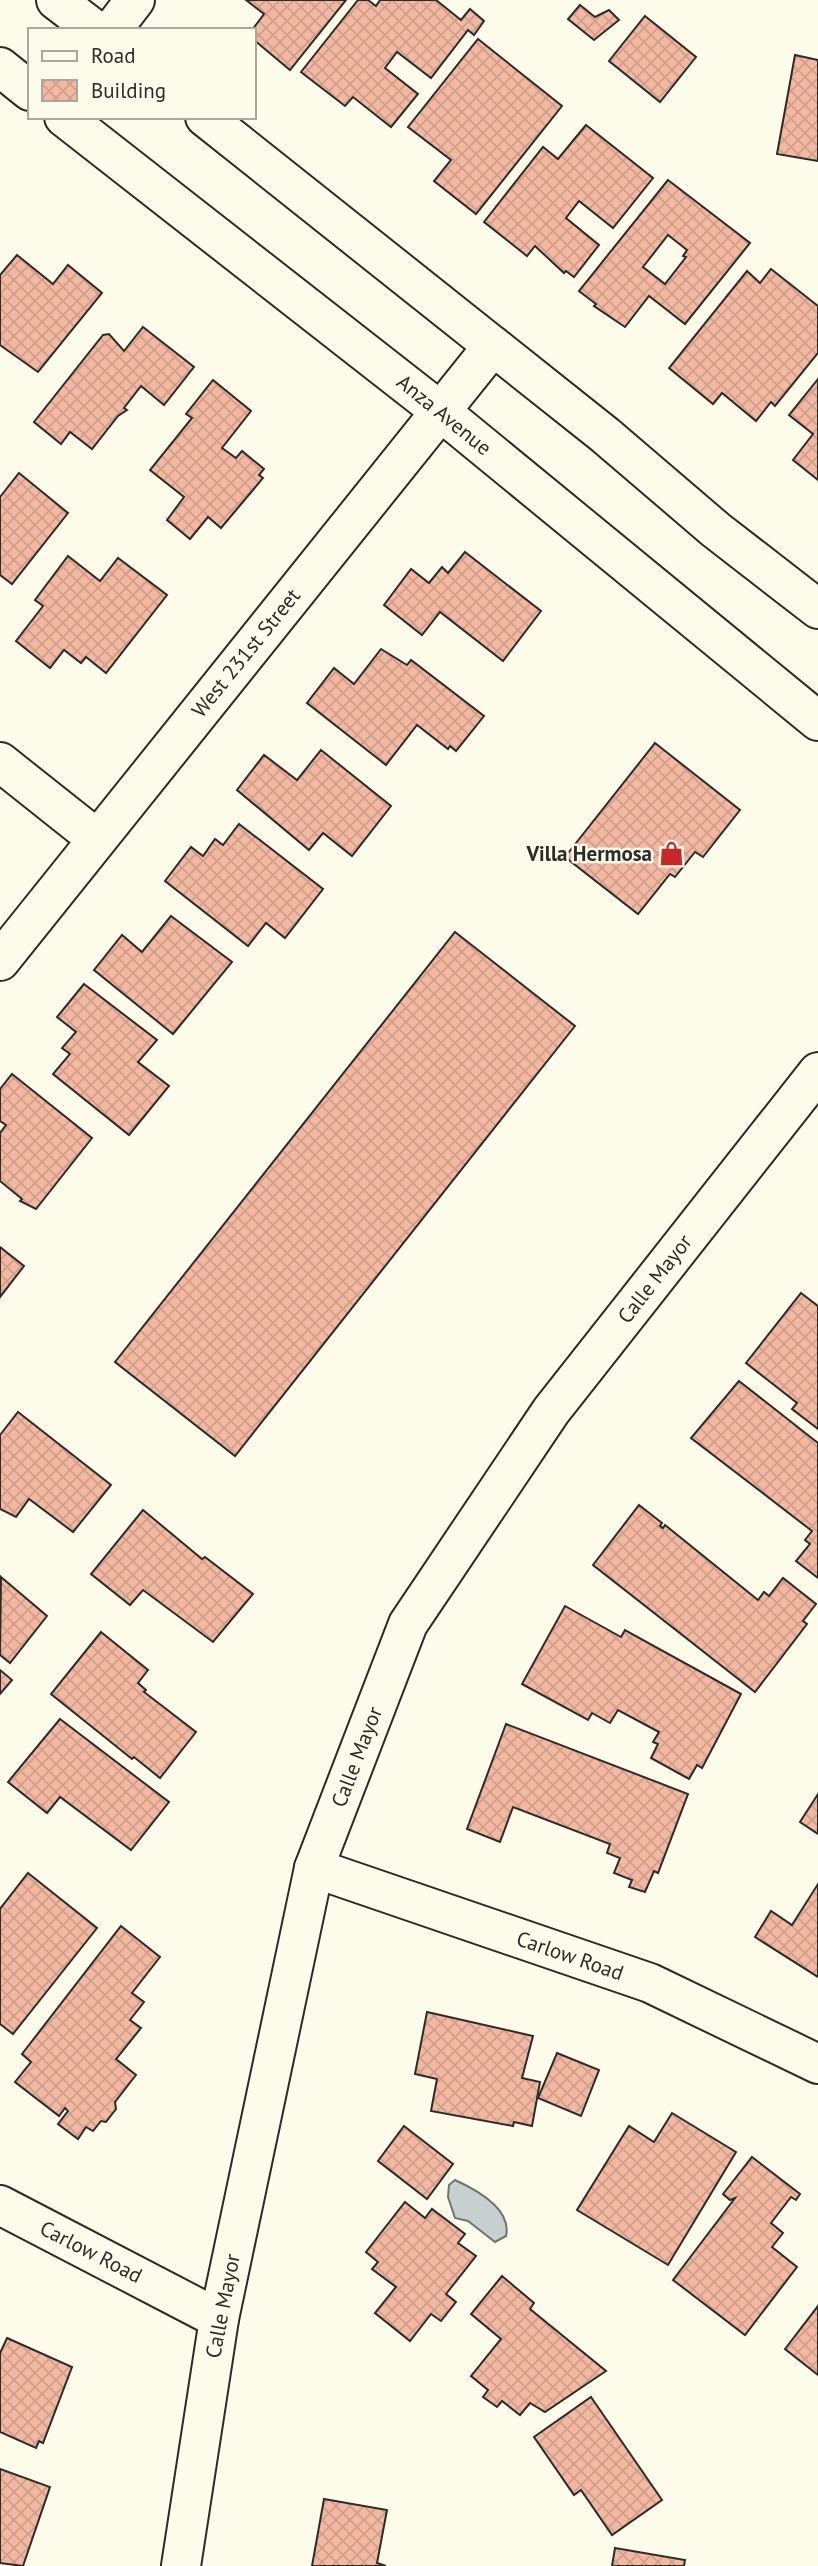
<svg xmlns="http://www.w3.org/2000/svg" width="818" height="2566" viewBox="0 0 818 2566" font-family="'PT Sans',sans-serif">
	<defs>
		<pattern id="building-cross-hatch" width="8" height="8" patternUnits="userSpaceOnUse" patternTransform="scale(1.75)"><rect width="8" height="8" fill="#f2b8a0"/><path d="M0 0l8 8M0 8l8-8" fill="none" stroke="#d09e8a"/></pattern>
	</defs>
	<rect width="100%" height="100%" fill="#fdfbea"/>
	<path fill="#c7d0d0" stroke="#74746e" stroke-width="2" d="M455,2180C477,2190 512,2209 506,2236L495,2242L468,2221L455,2218L448,2197L449,2185Z"/>
	<g fill="url(#building-cross-hatch)" stroke="#2b2b2b" stroke-width="2" fill-rule="evenodd">
		<polygon points="246,0 346,0 290,70 254,40 252,30 264,14"/>
		<polygon points="358,0 368,0 376,6 380,0 436,0 461,20 470,9 484,21 474,35 468,30 431,78 397,52 385,68 418,94 391,127 353,97 345,106 301,72"/>
		<polygon points="580,5 595,17 609,10 619,20 594,40 568,19"/>
		<polygon points="645,16 696,57 660,102 609,61"/>
		<polygon points="478,39 562,106 476,214 434,181 451,160 408,127"/>
		<polygon points="795,55 818,60 818,161 777,154"/>
		<polygon points="586,125 653,178 613,228 579,201 566,218 599,245 574,277 566,271 564,273 535,246 527,256 484,222 543,147 558,159"/>
		<path d="M668,180L750,243L685,324L649,296L625,327L594,306L596,304L579,291ZM668,235L687,250L683,256L686,257L665,284L643,267Z"/>
		<polygon points="17,255 53,284 68,265 102,293 38,372 0,345 0,275"/>
		<polygon points="771,269 818,306 818,353 775,406 771,402 756,421 722,393 713,404 669,368 747,271 760,283"/>
		<polygon points="143,327 194,367 164,405 141,386 124,408 127,410 118,416 92,449 70,432 61,444 34,422 103,335 109,334 124,351"/>
		<polygon points="818,379 818,480 793,460 813,434 789,415"/>
		<polygon points="213,380 251,411 222,448 236,458 242,451 264,469 259,475 263,478 221,528 208,517 190,539 167,520 184,497 150,470 192,418 186,414"/>
		<polygon points="19,473 68,513 12,584 0,575 0,497"/>
		<polygon points="465,552 541,611 503,661 440,612 422,635 384,605 411,569 429,583 442,567 448,573"/>
		<polygon points="68,556 100,581 118,558 167,595 106,673 86,657 81,663 64,650 50,668 16,641 43,606 35,600"/>
		<polygon points="381,649 407,665 411,660 484,716 456,751 450,746 448,749 417,725 386,765 307,703 334,668 354,684"/>
		<polygon points="655,743 740,810 703,857 695,852 675,877 670,874 638,914 565,857"/>
		<polygon points="321,750 391,806 352,856 323,833 309,850 237,790 264,755 297,780"/>
		<polygon points="239,824 323,889 285,938 266,923 248,946 165,881 191,847 203,856 215,839 223,845"/>
		<polygon points="171,916 232,962 173,1034 94,970 122,935 142,952"/>
		<polygon points="455,932 575,1026 235,1456 115,1362"/>
		<polygon points="84,984 157,1040 138,1062 169,1086 129,1135 53,1074 70,1054 62,1048 76,1032 57,1017"/>
		<polygon points="12,1074 92,1138 36,1209 20,1201 22,1199 0,1181 0,1133 6,1125 0,1121 0,1089"/>
		<polygon points="0,1247 24,1266 0,1297"/>
		<polygon points="801,1293 818,1306 818,1429 792,1409 797,1403 746,1363"/>
		<polygon points="739,1381 818,1443 818,1578 796,1561 810,1544 805,1540 812,1531 691,1438"/>
		<polygon points="18,1412 111,1485 73,1532 29,1499 16,1517 0,1509 0,1435"/>
		<polygon points="639,1505 662,1523 660,1526 663,1528 665,1525 758,1600 764,1592 769,1596 783,1578 816,1604 803,1621 807,1624 755,1692 593,1565"/>
		<polygon points="143,1510 202,1559 205,1557 253,1594 213,1642 143,1590 130,1605 91,1574"/>
		<polygon points="1,1577 47,1616 10,1663 0,1655"/>
		<polygon points="565,1606 621,1637 625,1630 741,1694 702,1768 697,1765 689,1779 651,1758 658,1744 653,1742 659,1732 618,1710 610,1723 592,1713 588,1720 522,1684"/>
		<polygon points="101,1632 148,1670 138,1683 146,1690 144,1692 196,1732 160,1778 134,1757 132,1759 51,1694"/>
		<polygon points="0,1670 12,1680 0,1694"/>
		<polygon points="60,1719 169,1802 131,1850 60,1797 47,1813 8,1782"/>
		<polygon points="506,1724 688,1794 658,1873 654,1871 645,1892 629,1887 632,1880 614,1873 620,1858 607,1853 610,1844 513,1807 500,1842 467,1829"/>
		<polygon points="818,1794 818,1834 800,1822"/>
		<polygon points="28,1873 97,1928 13,2034 0,2024 0,1909"/>
		<polygon points="818,1884 818,1977 755,1937 771,1911 792,1925"/>
		<polygon points="121,1926 160,1957 132,1993 144,2002 130,2020 141,2028 116,2059 136,2075 115,2102 116,2109 106,2122 101,2121 93,2131 86,2127 78,2139 58,2124 68,2111 65,2108 59,2116 15,2082 31,2062 22,2054"/>
		<polygon points="427,2012 533,2036 522,2078 540,2082 532,2126 514,2122 513,2126 431,2111 437,2079 415,2074"/>
		<polygon points="557,2053 599,2070 581,2116 538,2098"/>
		<polygon points="672,2113 736,2152 668,2265 577,2210 629,2126 654,2142"/>
		<polygon points="404,2126 453,2164 427,2199 378,2161"/>
		<polygon points="752,2157 800,2194 796,2200 791,2197 771,2223 783,2233 772,2247 797,2267 745,2335 673,2280 735,2198 730,2200 723,2194"/>
		<polygon points="405,2202 425,2218 432,2209 465,2234 458,2243 476,2256 446,2294 456,2302 441,2321 431,2314 410,2341 375,2313 396,2287 372,2269 378,2262 366,2252"/>
		<polygon points="502,2276 534,2303 530,2309 606,2371 545,2412 530,2403 520,2415 502,2401 497,2407 483,2397 488,2390 471,2376 501,2339 471,2314"/>
		<polygon points="818,2306 818,2375 785,2349"/>
		<polygon points="7,2338 72,2367 43,2443 39,2441 36,2448 0,2432 0,2353"/>
		<polygon points="591,2397 662,2500 612,2535 581,2490 574,2495 534,2437"/>
		<polygon points="0,2469 50,2487 23,2566 0,2563"/>
		<polygon points="324,2499 387,2510 377,2563 386,2566 312,2566"/>
		<polygon points="615,2548 685,2560 684,2566 612,2566"/>
	</g>
	<g fill="none" stroke-linecap="round" stroke-linejoin="round">
		<defs>
			<g id="minor">
				<polyline points="112,30 135,0"/>
				<polyline points="0,762 97,839"/>
				<polyline points="0,961 493,346"/>
				<polyline points="314,1868 650,1983 818,2064"/>
				<polyline points="0,2205 219,2319"/>
				<polyline points="181,2566 219,2319 314,1868 408,1624 551,1411 818,1072"/>
			</g>
			<g id="major">
				<polyline points="56,0 95,30"/>
				<polyline points="0,67 30,91"/>
				<polyline points="64,117 440,411 818,721"/>
				<polyline points="205,117 605,435 716,530 818,609"/>
			</g>
		</defs>
		<use href="#minor" stroke="#2b2b2b" stroke-width="42"/>
		<use href="#major" stroke="#2b2b2b" stroke-width="42"/>
		<use href="#minor" stroke="#fdfbea" stroke-width="38"/>
		<use href="#major" stroke="#fdfbea" stroke-width="38"/>
	</g>
	<defs>
		<symbol id="shop-bare" viewBox="-9 -9 18 18"><path d="M-5-2.5h2.3a2.7 3.5 0 0 1 5.4 0H5L5.5 6h-11ZM-1.5-2.5h3a1.5 2.3 0 0 0-3 0Z" fill="#c62828" stroke="#fdfbea" stroke-width="2.5" paint-order="stroke"/></symbol>
	</defs>
	<g fill-rule="evenodd">
		<use href="#shop-bare" x="654" y="836" width="35" height="35"/>
	</g>
	<g text-anchor="middle" stroke-width="5" stroke-linejoin="round" paint-order="stroke">
		<g font-size="21" fill="#2b2b2b" stroke="#fdfbea">
			<text transform="translate(444 415) rotate(39)" y="7">Anza Avenue</text>
			<text transform="translate(246 653) rotate(-51)" y="7">West 231st Street</text>
			<text transform="translate(655 1279) rotate(-52)" y="7">Calle Mayor</text>
			<text transform="translate(357 1757) rotate(-69)" y="7">Calle Mayor</text>
			<text transform="translate(570 1956) rotate(19)" y="7">Carlow Road</text>
			<text transform="translate(91 2252) rotate(27)" y="7">Carlow Road</text>
			<text transform="translate(223 2306) rotate(-79)" y="7">Calle Mayor</text>
		</g>
		<g font-size="21" font-weight="bold" fill="#2b2b2b" stroke="#fdfbea" text-anchor="end">
			<text x="652" y="861">Villa Hermosa</text>
		</g>
	</g>
	<rect x="28" y="28" width="228" height="91" fill="#fdfbea" stroke="#a9a89e" stroke-width="2"/>
	<rect x="42" y="51" width="35" height="10" fill="#fdfbea" stroke="#a9a89e" stroke-width="2"/>
	<text x="91" y="63" font-size="21" fill="#2b2b2b">Road</text>
	<rect x="42" y="80" width="35" height="21" fill="url(#building-cross-hatch)" stroke="#a9a89e" stroke-width="2"/>
	<text x="91" y="98" font-size="21" fill="#2b2b2b">Building</text>
</svg>
